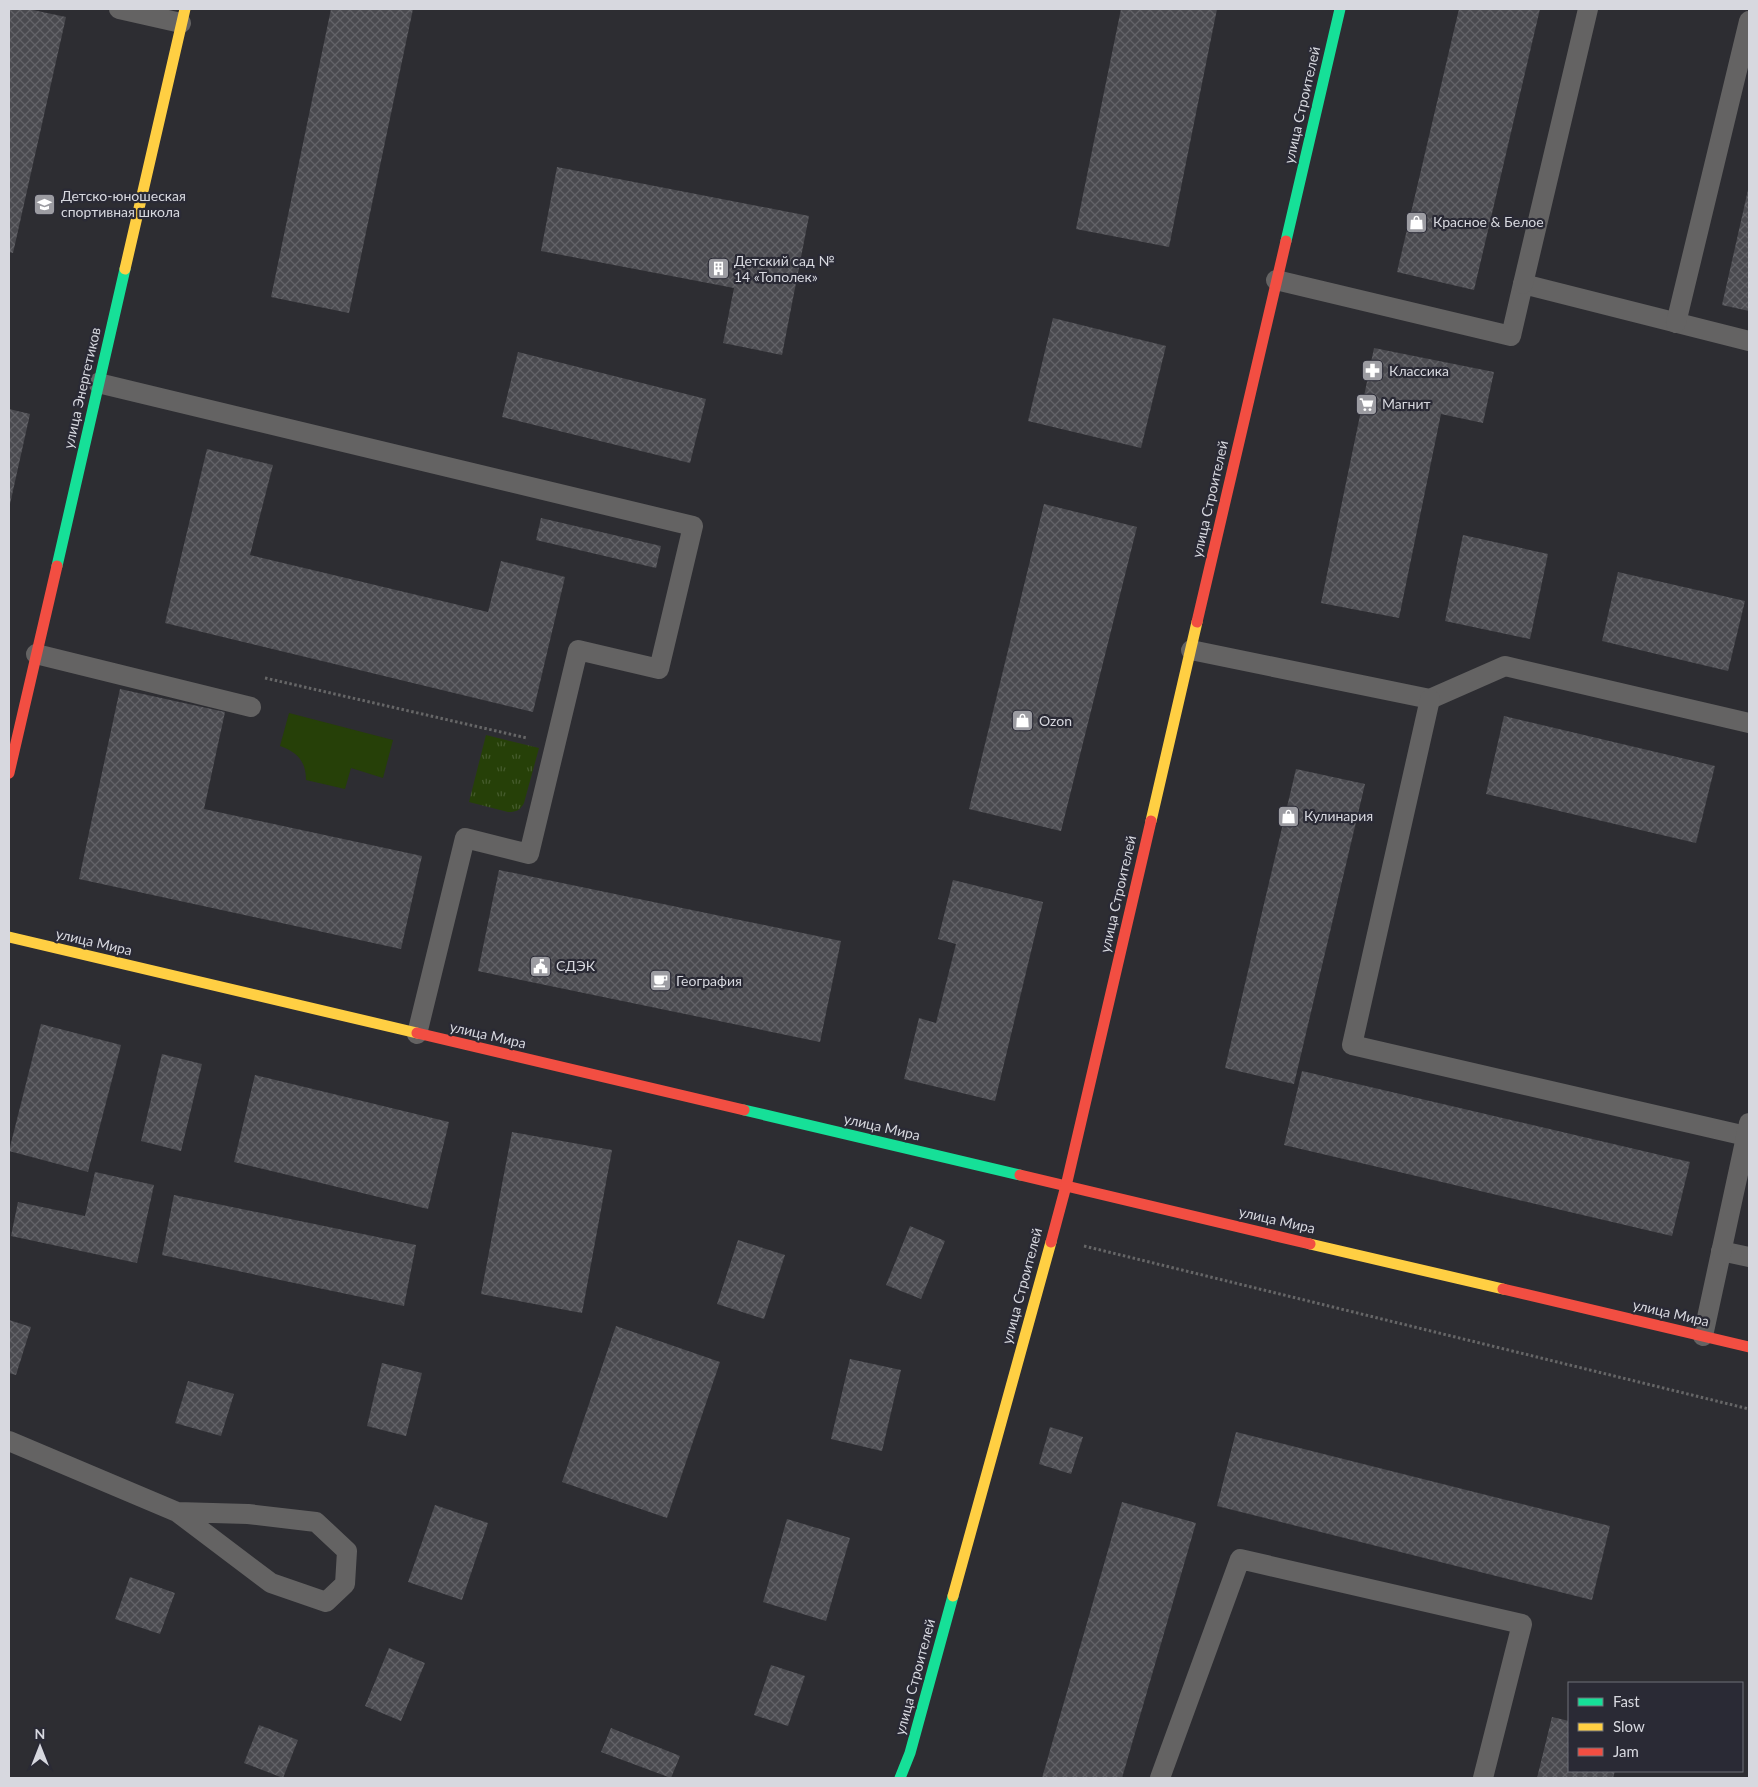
<svg xmlns="http://www.w3.org/2000/svg" width="1758" height="1787" viewBox="0 0 1758 1787" font-family="Lato,sans-serif">
	<defs>
		<pattern id="grass-tufts" width="24" height="20" patternUnits="userSpaceOnUse" patternTransform="scale(1.25)"><rect width="24" height="20" fill="#264008"/><path d="M3 7l-1-3M5 7V3M7 7l1-3M15 17l-1-3M17 17v-4M19 17l1-3" fill="none" stroke="#455b2c"/></pattern>
		<pattern id="building-cross-hatch" width="8" height="8" patternUnits="userSpaceOnUse" patternTransform="scale(1.25)"><rect width="8" height="8" fill="#4a4a4f"/><path d="M0 0l8 8M0 8l8-8" fill="none" stroke="#636368"/></pattern>
	</defs>
	<rect width="100%" height="100%" fill="#2d2d32"/>
	<path fill="url(#grass-tufts)" d="M486,735L539,748L524,803C520,810 517,812 508,812L469,802Z"/>
	<path fill="#264008" d="M289,713L393,740L383,778L351,768L345,789L306,780C306,761 297,752 280,746Z"/>
	<g fill="url(#building-cross-hatch)">
		<polygon points="9,9 28,9 66,17 13,253 9,252"/>
		<polygon points="331,9 413,9 349,313 271,297"/>
		<polygon points="1121,9 1217,9 1169,247 1076,229"/>
		<polygon points="1459,9 1540,9 1474,290 1397,272"/>
		<polygon points="557,167 809,216 782,355 723,343 734,288 541,251"/>
		<polygon points="1748,190 1749,191 1749,311 1722,305"/>
		<polygon points="1053,318 1166,346 1141,448 1028,421"/>
		<polygon points="1374,348 1494,372 1483,423 1441,414 1399,618 1321,603"/>
		<polygon points="518,352 706,399 690,463 502,417"/>
		<polygon points="9,409 30,414 10,504 9,504"/>
		<polygon points="207,449 273,465 250,555 488,612 501,561 565,577 533,712 165,623"/>
		<polygon points="1044,504 1137,527 1061,831 969,809"/>
		<polygon points="541,518 661,546 656,568 536,540"/>
		<polygon points="1463,535 1548,554 1530,639 1445,621"/>
		<polygon points="1618,572 1745,601 1728,671 1602,641"/>
		<polygon points="120,689 225,712 204,809 422,856 401,949 79,879"/>
		<polygon points="1504,716 1715,766 1696,843 1486,794"/>
		<polygon points="1296,769 1365,784 1294,1084 1225,1068"/>
		<polygon points="499,870 841,941 820,1042 478,971"/>
		<polygon points="953,880 1043,902 995,1101 904,1079 919,1018 936,1023 956,944 938,939"/>
		<polygon points="41,1024 121,1045 88,1172 9,1151"/>
		<polygon points="162,1054 202,1064 181,1151 141,1141"/>
		<polygon points="1302,1071 1690,1162 1672,1236 1284,1145"/>
		<polygon points="255,1075 449,1122 428,1209 234,1162"/>
		<polygon points="512,1132 612,1150 582,1313 481,1294"/>
		<polygon points="95,1172 154,1185 137,1263 11,1236 18,1202 85,1216"/>
		<polygon points="174,1195 416,1245 404,1306 162,1255"/>
		<polygon points="910,1226 945,1241 921,1299 886,1285"/>
		<polygon points="738,1240 785,1255 764,1319 717,1304"/>
		<polygon points="9,1320 31,1327 16,1375 9,1373"/>
		<polygon points="616,1326 720,1362 667,1518 562,1482"/>
		<polygon points="850,1359 901,1370 882,1451 831,1439"/>
		<polygon points="382,1363 422,1373 406,1436 367,1426"/>
		<polygon points="188,1381 234,1394 221,1436 175,1423"/>
		<polygon points="1050,1427 1083,1437 1071,1474 1039,1464"/>
		<polygon points="1236,1432 1610,1526 1592,1600 1217,1506"/>
		<polygon points="1122,1502 1196,1523 1122,1778 1042,1778"/>
		<polygon points="435,1505 488,1523 462,1600 408,1582"/>
		<polygon points="787,1519 850,1538 826,1621 763,1602"/>
		<polygon points="130,1577 175,1593 160,1634 115,1619"/>
		<polygon points="389,1648 425,1663 401,1721 365,1706"/>
		<polygon points="771,1665 805,1676 788,1726 754,1715"/>
		<polygon points="1552,1717 1569,1721 1569,1771 1615,1771 1613,1778 1537,1778"/>
		<polygon points="259,1725 298,1740 283,1778 244,1763"/>
		<polygon points="611,1728 680,1756 671,1778 601,1752"/>
	</g>
	<g fill="none" stroke-linecap="round" stroke-linejoin="round">
		<g stroke="#666667" stroke-width="3" stroke-dasharray="2.5 2.5" stroke-linecap="butt">
			<polyline points="265,678 527,738"/>
			<polyline points="1084,1246 1749,1409"/>
		</g>
		<g stroke="#646363" stroke-width="20">
			<polyline points="119,9 181,23"/>
			<polyline points="1276,280 1511,336 1523,284 1749,341"/>
			<polyline points="1523,284 1588,9"/>
			<polyline points="1676,323 1749,21"/>
			<polyline points="98,383 693,526 659,669 578,650 529,854 465,838 417,1034"/>
			<polyline points="1191,650 1430,699 1505,666 1749,723"/>
			<polyline points="36,654 251,707"/>
			<polyline points="1430,699 1352,1045 1746,1136"/>
			<polyline points="1721,1251 1749,1257"/>
			<polyline points="1703,1336 1749,1123"/>
			<polyline points="9,1441 177,1512 271,1583 326,1602 345,1584 347,1551 316,1522 248,1514 177,1512"/>
			<polyline points="1160,1778 1240,1559 1522,1624 1483,1778"/>
		</g>
		<g stroke="#16e098" stroke-width="11">
			<polyline points="1286,241 1340,9"/>
			<polyline points="57,566 125,269"/>
			<polyline points="744,1110 1020,1175"/>
			<polyline points="900,1778 910,1753 953,1596"/>
		</g>
		<g stroke="#ffcf43" stroke-width="11">
			<polyline points="125,269 185,9"/>
			<polyline points="1151,821 1197,622"/>
			<polyline points="9,937 417,1033"/>
			<polyline points="1310,1244 1503,1289"/>
			<polyline points="953,1596 1051,1242"/>
		</g>
		<g stroke="#f24e42" stroke-width="11">
			<polyline points="1197,622 1286,241"/>
			<polyline points="9,773 57,566"/>
			<polyline points="417,1033 744,1110"/>
			<polyline points="1020,1175 1310,1244"/>
			<polyline points="1051,1242 1066,1186 1151,821"/>
			<polyline points="1503,1289 1749,1347"/>
		</g>
	</g>
	<defs>
		<symbol id="school-square" viewBox="-11 -11 22 22"><rect x="-9" y="-9" width="18" height="18" rx="4" fill="#9c9ca2" stroke="#2a2a35"/><path d="M0-5L7-2L0 1L-7-2ZM-4 1L0 2.5L4 1V4Q0 6-4 4Z" fill="#fff"/></symbol>
		<symbol id="shop-square" viewBox="-11 -11 22 22"><rect x="-9" y="-9" width="18" height="18" rx="4" fill="#9c9ca2" stroke="#2a2a35"/><path d="M-5-2.5h2.3a2.7 3.5 0 0 1 5.4 0H5L5.5 6h-11ZM-1.5-2.5h3a1.5 2.3 0 0 0-3 0Z" fill="#fff"/></symbol>
		<symbol id="building-square" viewBox="-11 -11 22 22"><rect x="-9" y="-9" width="18" height="18" rx="4" fill="#9c9ca2" stroke="#2a2a35"/><path d="M-4-6H4V6H1V3H-1V6H-4ZM-2.5-4.3h1.7v1.8h-1.7ZM.8-4.3h1.7v1.8H.8ZM-2.5-1h1.7V.8h-1.7ZM.8-1h1.7V.8H.8Z" fill="#fff"/></symbol>
		<symbol id="pharmacy-square" viewBox="-11 -11 22 22"><rect x="-9" y="-9" width="18" height="18" rx="4" fill="#9c9ca2" stroke="#2a2a35"/><path d="M-2-6h4v4h4v4h-4v4h-4v-4h-4v-4h4Z" fill="#fff"/></symbol>
		<symbol id="supermarket-square" viewBox="-11 -11 22 22"><rect x="-9" y="-9" width="18" height="18" rx="4" fill="#9c9ca2" stroke="#2a2a35"/><path d="M-6-5.5h2.5l.6 2H6L4.5 2H-2.5L-4.4-4H-6ZM-1.5 3.2a1.3 1.3 0 1 0 .1 0ZM3 3.2a1.3 1.3 0 1 0 .1 0Z" fill="#fff"/></symbol>
		<symbol id="civic-square" viewBox="-11 -11 22 22"><rect x="-9" y="-9" width="18" height="18" rx="4" fill="#9c9ca2" stroke="#2a2a35"/><path d="M-.6-6.5H3V-4.5H.6V-3L4-1V1h2V6H-6V1h2V-1L-.6-3ZM-1.2 2.5V6h2.4V2.5Z" fill="#fff"/></symbol>
		<symbol id="cafe-square" viewBox="-11 -11 22 22"><rect x="-9" y="-9" width="18" height="18" rx="4" fill="#9c9ca2" stroke="#2a2a35"/><path d="M-5.5-4.5H6V0H3Q3 3.5 0 3.5H-2.5Q-5.5 3.5-5.5 0ZM3-3.2v2h1.7v-2ZM-6 4.5H4V6H-6Z" fill="#fff"/></symbol>
	</defs>
	<g fill-rule="evenodd">
		<use href="#school-square" x="32" y="192" width="25" height="25"/>
		<use href="#shop-square" x="1404" y="210" width="25" height="25"/>
		<use href="#building-square" x="706" y="256" width="25" height="25"/>
		<use href="#pharmacy-square" x="1360" y="358" width="25" height="25"/>
		<use href="#supermarket-square" x="1354" y="392" width="25" height="25"/>
		<use href="#shop-square" x="1010" y="708" width="25" height="25"/>
		<use href="#shop-square" x="1276" y="804" width="25" height="25"/>
		<use href="#civic-square" x="528" y="954" width="25" height="25"/>
		<use href="#cafe-square" x="648" y="968" width="25" height="25"/>
	</g>
	<g text-anchor="middle" stroke-width="4.5" stroke-linejoin="round" paint-order="stroke">
		<g font-size="14" fill="#d7d8df" stroke="#2a2a35">
			<text transform="translate(1302 105) rotate(-77)" y="5">улица Строителей</text>
			<text transform="translate(82 388) rotate(-77)" y="5">улица Энергетиков</text>
			<text transform="translate(1210 499) rotate(-77)" y="5">улица Строителей</text>
			<text transform="translate(1118 894) rotate(-77)" y="5">улица Строителей</text>
			<text transform="translate(94 942) rotate(13)" y="5">улица Мира</text>
			<text transform="translate(488 1035) rotate(13)" y="5">улица Мира</text>
			<text transform="translate(882 1127) rotate(13)" y="5">улица Мира</text>
			<text transform="translate(1277 1220) rotate(13)" y="5">улица Мира</text>
			<text transform="translate(1022 1286) rotate(-75)" y="5">улица Строителей</text>
			<text transform="translate(1671 1313) rotate(13)" y="5">улица Мира</text>
			<text transform="translate(915 1677) rotate(-75)" y="5">улица Строителей</text>
		</g>
		<g font-size="14" fill="#d7d8df" stroke="#2a2a35" text-anchor="start">
			<text x="61" y="201">Детско-юношеская<tspan x="61" dy="16">спортивная школа</tspan></text>
			<text x="1433" y="227">Красное &amp; Белое</text>
			<text x="734" y="266">Детский сад №<tspan x="734" dy="16">14 «Тополек»</tspan></text>
			<text x="1389" y="376">Классика</text>
			<text x="1382" y="409">Магнит</text>
			<text x="1039" y="726">Ozon</text>
			<text x="1304" y="821">Кулинария</text>
			<text x="556" y="971">СДЭК</text>
			<text x="676" y="986">География</text>
		</g>
	</g>
	<rect width="1758" height="1787" fill="none" stroke="#d7d8df" stroke-width="20"/>
	<rect x="1568" y="1682" width="175" height="90" fill="#2a2a35" stroke="#6f7079"/>
	<rect x="1578" y="1698" width="25" height="8" fill="#16e098" stroke="#6f7079"/>
	<text x="1613" y="1707" font-size="15" fill="#d7d8df">Fast</text>
	<rect x="1578" y="1723" width="25" height="8" fill="#ffcf43" stroke="#6f7079"/>
	<text x="1613" y="1732" font-size="15" fill="#d7d8df">Slow</text>
	<rect x="1578" y="1748" width="25" height="8" fill="#f24e42" stroke="#6f7079"/>
	<text x="1613" y="1757" font-size="15" fill="#d7d8df">Jam</text>
	<g transform="translate(40 1747)" stroke="#2a2a35" stroke-width="4" paint-order="stroke">
	<path d="M0-4L9 19L0 12L-9 19Z" fill="#d7d8df"/>
	<text y="-8" font-size="14" font-weight="bold" text-anchor="middle" fill="#d7d8df">N</text>
	</g>
</svg>
